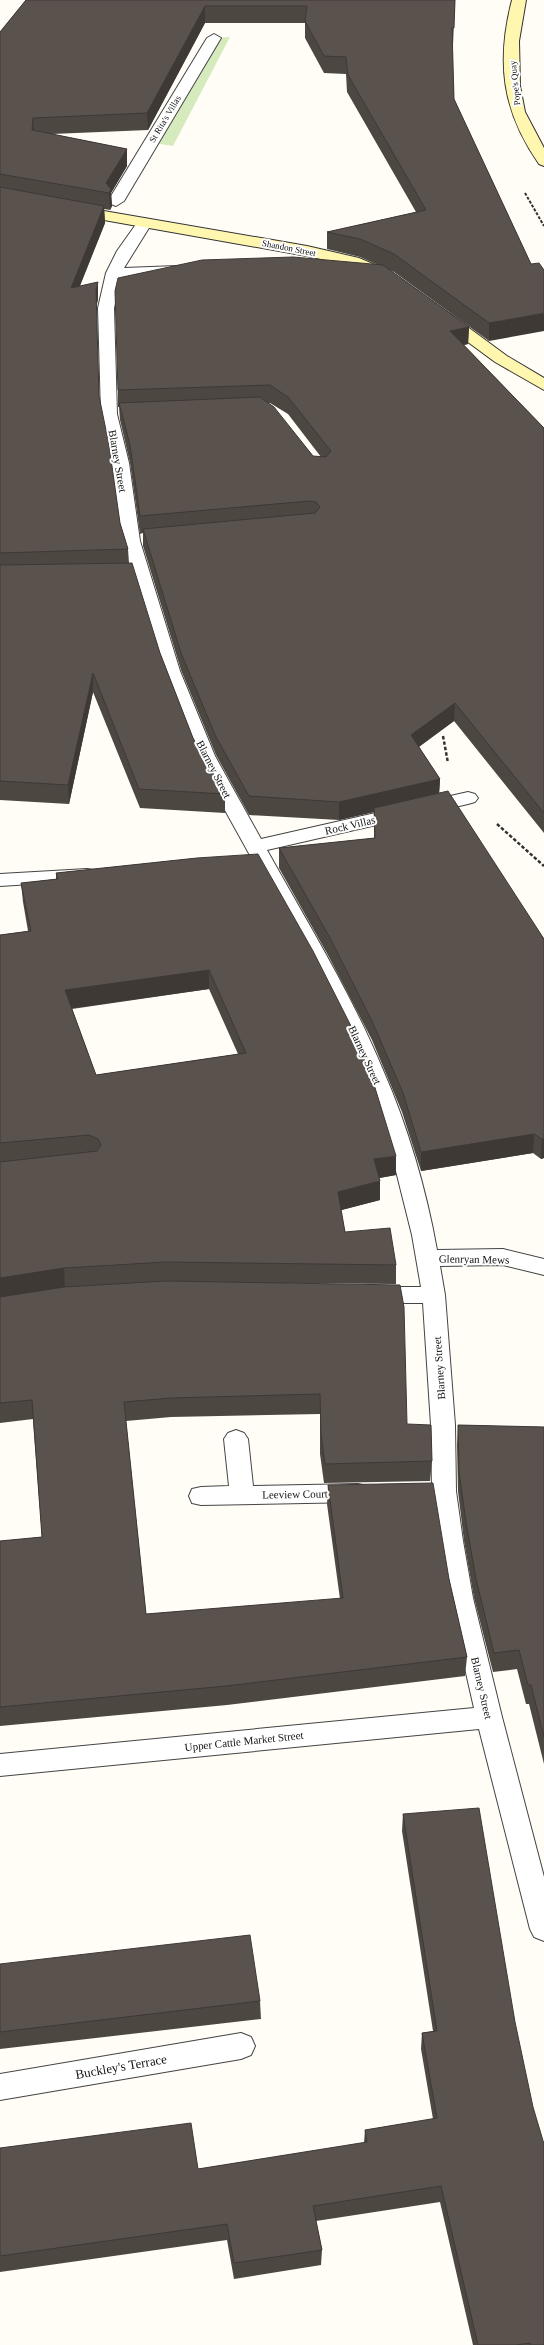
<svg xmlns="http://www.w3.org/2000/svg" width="544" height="2345" viewBox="0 0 544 2345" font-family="'Times New Roman',serif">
	<rect width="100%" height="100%" fill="#fffdf5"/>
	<polygon fill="#d5ebbd" points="230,37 173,146 154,143 214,38"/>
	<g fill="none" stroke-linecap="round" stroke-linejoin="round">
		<defs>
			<g id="street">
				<polygon points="214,34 221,38 124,201 116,206 111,204 108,201 207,38"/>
				<path d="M144,218L149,220L152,223L124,268L177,266L183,268L185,271L183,274L177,276L121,278L114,308L117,414L129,463L140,541L180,671L215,756L261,839L468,792L475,794L478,798L475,802L468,804L267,850C307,922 351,993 383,1070C408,1127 426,1189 437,1250L503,1249L544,1259V1275L503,1265L440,1266L445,1295L455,1425L456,1491L463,1541L473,1598L502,1717L544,1877V1941L534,1937L530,1929L479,1729L0,1776V1754L474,1708L449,1598L432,1491L431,1425L423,1303H371L363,1301L360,1295L363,1289L371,1287H421L412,1235L390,1147L362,1070L329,998L195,756L162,671L122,541L111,463L101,414L98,308L106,273L117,251L139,220Z"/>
				<polygon points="87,869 94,870 97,875 94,880 0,886 0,874"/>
				<polygon points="236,1430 244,1433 248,1439 253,1486 358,1484 367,1486 370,1493 367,1500 358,1502 201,1505 192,1503 189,1496 192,1489 201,1487 229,1486 224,1439 228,1433"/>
				<polygon points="241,2033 251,2037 255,2046 251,2055 241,2059 0,2100 0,2074"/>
			</g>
			<g id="secondary">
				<path d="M512,0H526L519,41L520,86L525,112L544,148V166L539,164C502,111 496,62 512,0Z"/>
				<polygon points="75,206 307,246 359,258 389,271 391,274 389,277 383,279 348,265 307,256 70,214 67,211 70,208"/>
				<polygon points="444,312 450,314 507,356 544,378 544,390 495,362 438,320 436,317 438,314"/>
			</g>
		</defs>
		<use href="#street" stroke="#444" stroke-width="2"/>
		<use href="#secondary" stroke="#333" stroke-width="2"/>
		<polyline stroke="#333" stroke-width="2" stroke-dasharray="3 1.5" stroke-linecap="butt" points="525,193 544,226"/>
		<g stroke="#333" stroke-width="2.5" stroke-dasharray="3.5 2" stroke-linecap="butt">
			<polyline points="443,736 448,763"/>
			<polyline points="497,824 544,866"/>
		</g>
		<use href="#street" fill="#fff" fill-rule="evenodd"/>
		<use href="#secondary" fill="#fff6b0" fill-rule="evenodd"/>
	</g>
	<g fill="#4d4742" fill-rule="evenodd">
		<path d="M26,0H455L453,45H452L454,99L531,264L489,341L394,272L390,270L469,327L468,344L464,345L544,428V833L454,721L419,747L440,779L439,793L544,939V1158L541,1159L533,1153L421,1171L402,1112L372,1040L329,957L279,868V848L374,838V812L339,820L249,815L216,755L181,670L143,546V533L140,534L130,463L120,420L119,407H118V390L378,265L360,257L327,249V232L416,212L347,92L346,74L324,73L305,38V23H205L148,130L52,134L127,149V166L111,193L112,206L110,210L104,209L105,223L80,286L98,282V299L96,308L99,398L120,523L128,549L129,563L160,653L193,738L225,794V813L140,808L93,692L69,804L0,800V32ZM268,403H270L288,414L321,457L313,456Z"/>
		<path d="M197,858L396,1175L379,1178L380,1200L341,1210L345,1232L396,1265V1284L266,1283L407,1424L432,1461L430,1481L324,1483L320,1454V1414L171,1417L126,1421L146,1614L340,1599L327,1504L328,1485L449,1579L467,1657L465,1676L227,1705L0,1726V1541L42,1537L33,1419L0,1423V935L28,931L23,902L21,883L56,879V873ZM209,989L238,1054L96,1075L72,1009Z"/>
		<polygon points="458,1425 544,1427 544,1764 529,1704 526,1704 517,1669 493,1672 474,1598 464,1541 458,1491 457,1445"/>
		<polygon points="403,1814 544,2345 473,2345 440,2202 316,2221 322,2250 321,2265 234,2279 227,2240 0,2272 0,2148 198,2169 364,2143 365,2130 433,2119 421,2049 422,2033 433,2031 402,1831"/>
		<polygon points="0,1964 260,2001 261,2019 0,2049"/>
	</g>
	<g fill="#3f3936">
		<polygon points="205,6 205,23 148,130 147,113"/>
		<polygon points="33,118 34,135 32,130"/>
		<polygon points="127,149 127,166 111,193 112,206 110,210 109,193 106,183"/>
		<polygon points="104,206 105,223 72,305 71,288"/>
		<polygon points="98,282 98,299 96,308 96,290"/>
		<polygon points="544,313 544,331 489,341 489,323"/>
		<polygon points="469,327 468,344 449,348 450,331"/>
		<polygon points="93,673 93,692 69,804 68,785"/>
		<polygon points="455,703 454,721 410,753 411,735"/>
		<polygon points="440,779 439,797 339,820 339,802"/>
		<polygon points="209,970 209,989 66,1009 65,990"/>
		<polygon points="534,1134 533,1153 421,1171 421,1152"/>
		<polygon points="542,1139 544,1139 544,1158 541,1159"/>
		<polygon points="396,1156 396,1175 374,1179 374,1159"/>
		<polygon points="380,1181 380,1200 338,1211 338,1192"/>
		<polygon points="64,1268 65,1288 0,1297 0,1278"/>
	</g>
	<g fill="#5a524d" stroke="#3f3936" fill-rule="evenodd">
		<polygon points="26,0 455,0 454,28 452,28 454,99 531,264 539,263 544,270 544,313 489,323 394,254 360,239 327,232 426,210 348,75 346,57 324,56 305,21 307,6 205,6 147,113 33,118 32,130 127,149 106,183 111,189 109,193 0,174 0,32"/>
		<polygon points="0,187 104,206 71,288 98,282 96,290 99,396 109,445 120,523 128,549 0,553"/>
		<polygon points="293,257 383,265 469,327 450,331 544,428 544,813 455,703 411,735 440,779 339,802 249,796 216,737 181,653 143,529 315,513 320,507 316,502 309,501 140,516 130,445 119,403 260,397 274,407 313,456 326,457 331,451 288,397 270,385 118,390 115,291 118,278 202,260"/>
		<polygon points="132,563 160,653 193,738 225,794 139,789 93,673 68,785 0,781 0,565"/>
		<polygon points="448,791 544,939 544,1139 542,1139 534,1134 421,1152 403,1093 372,1021 330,938 279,848 375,838 374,808"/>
		<path d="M258,854L313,951L351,1026L372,1078L396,1156L374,1159L380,1181L338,1192L345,1232L390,1228L396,1265L166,1262L64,1268L0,1278V1162L97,1151L101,1145L98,1139L89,1135L0,1143V935L31,931L21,883L58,879L56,873L197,858ZM209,970L246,1053L96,1075L65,990Z"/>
		<polygon points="166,1281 400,1285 404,1307 407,1424 431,1425 432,1461 325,1464 321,1434 320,1394 171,1398 124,1402 146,1614 343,1598 328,1485 433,1483 449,1579 467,1657 226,1686 0,1707 0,1541 42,1537 32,1400 0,1403 0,1297 64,1287"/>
		<polygon points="458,1425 544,1427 544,1737 531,1685 528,1685 519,1650 494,1653 476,1579 466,1522 459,1472"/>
		<polygon points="479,1808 515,2022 533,2107 544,2144 544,2345 530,2345 530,2343 516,2345 478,2345 441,2186 313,2206 322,2250 234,2263 227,2224 0,2256 0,2148 191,2123 198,2169 367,2142 365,2130 437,2118 422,2033 437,2031 403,1814"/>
		<polygon points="250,1935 260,2001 0,2032 0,1964"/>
	</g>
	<g text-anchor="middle" stroke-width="4" stroke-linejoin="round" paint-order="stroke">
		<g font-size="9" fill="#111" stroke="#fff">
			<text transform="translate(515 83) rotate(-96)" y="3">Pope's Quay</text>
			<text transform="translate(165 119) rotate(-59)" y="3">St Rita's Villas</text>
			<text transform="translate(289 248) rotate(11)" y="3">Shandon Street</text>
		</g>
		<g font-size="11" fill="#111" stroke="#fff">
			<text transform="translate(118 461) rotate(80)" y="4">Blarney Street</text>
			<text transform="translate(214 769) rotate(63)" y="4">Blarney Street</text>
			<text transform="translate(350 825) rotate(-13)" y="4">Rock Villas</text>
			<text transform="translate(365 1055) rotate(65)" y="4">Blarney Street</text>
			<text transform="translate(474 1259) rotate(1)" y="4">Glenryan Mews</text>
			<text transform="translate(439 1368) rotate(-94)" y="4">Blarney Street</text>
			<text transform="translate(295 1494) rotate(-1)" y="4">Leeview Court</text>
			<text transform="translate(482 1688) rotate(77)" y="4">Blarney Street</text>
			<text transform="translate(244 1741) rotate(-6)" y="4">Upper Cattle Market Street</text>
		</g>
		<g font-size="13" fill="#111" stroke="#fff">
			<text transform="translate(121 2066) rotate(-10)" y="5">Buckley's Terrace</text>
		</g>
	</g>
</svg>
